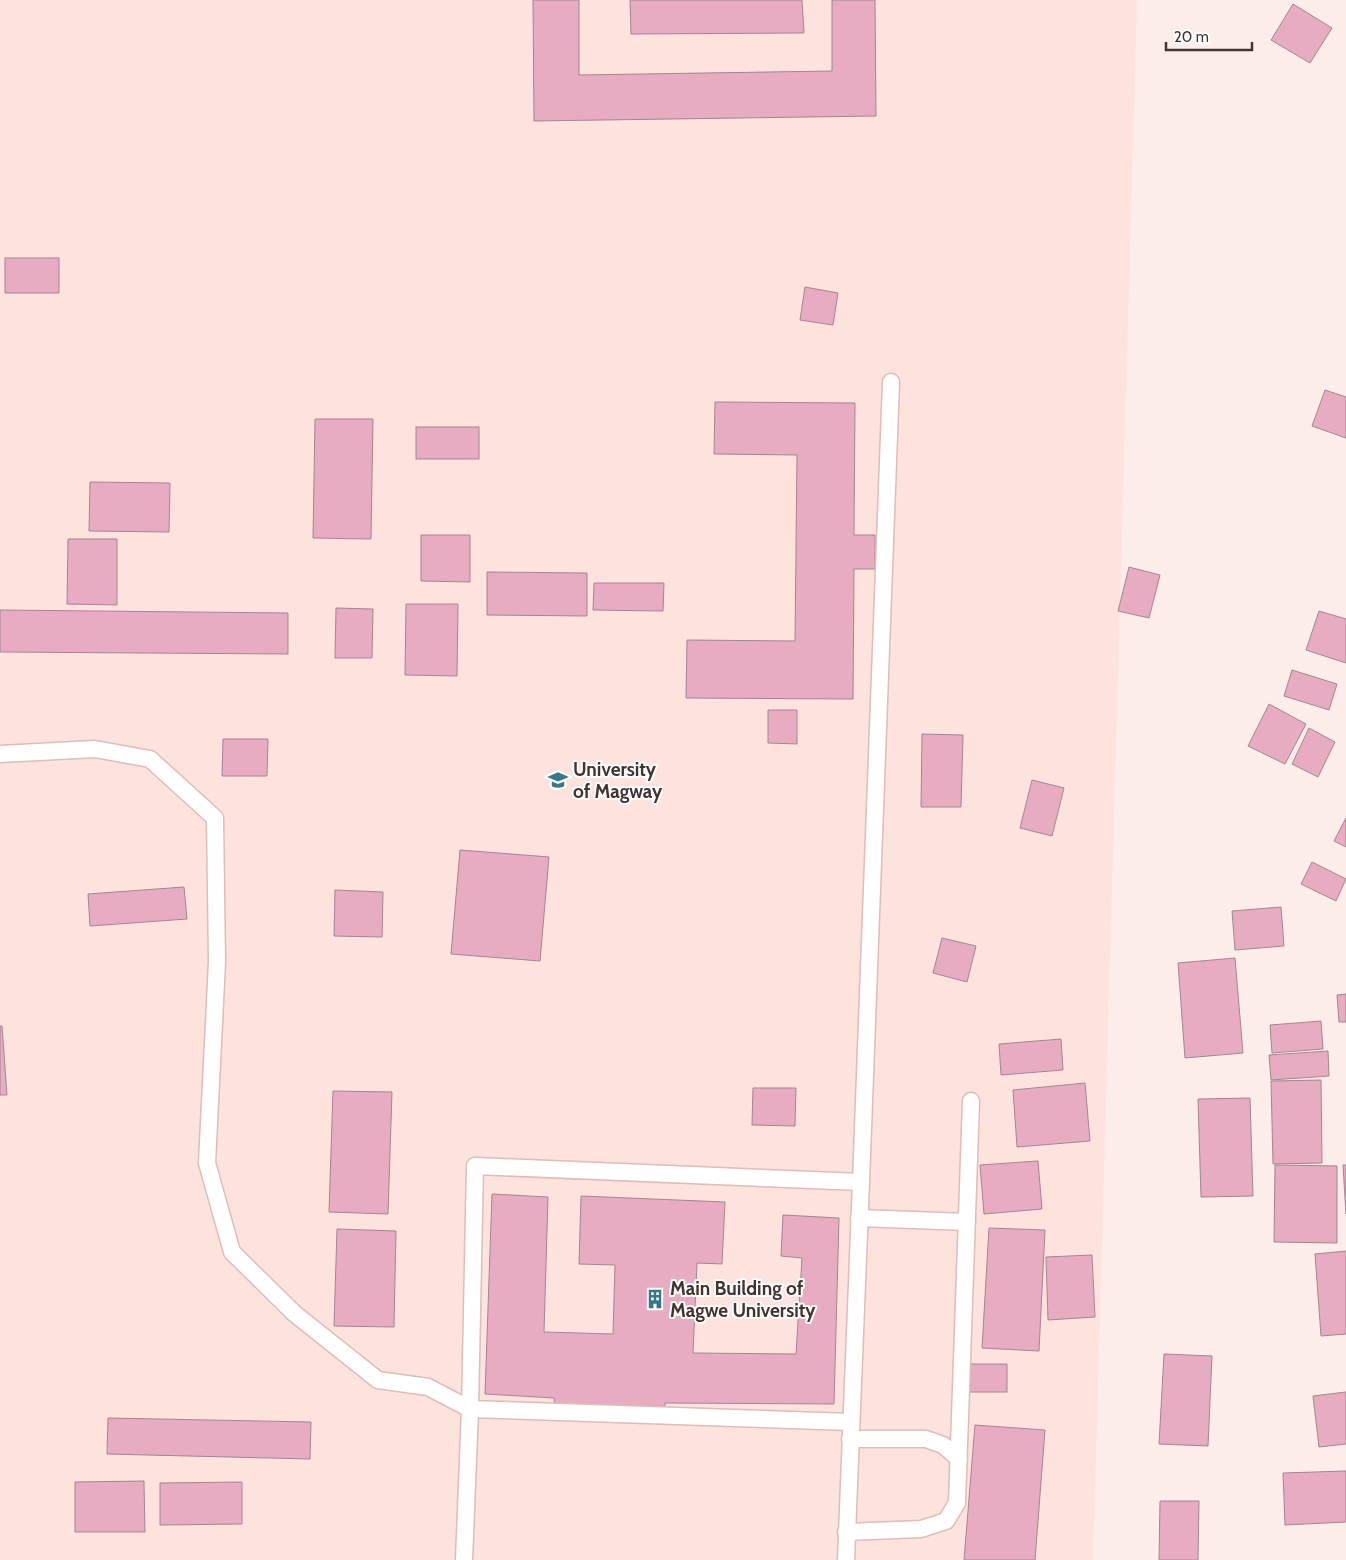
<svg xmlns="http://www.w3.org/2000/svg" width="1346" height="1560" viewBox="0 0 1346 1560" font-family="Cabin,sans-serif">
	<rect width="100%" height="100%" fill="#fcedea"/>
	<polygon fill="#fee2de" points="0,0 1137,0 1093,1560 0,1560"/>
	<g fill="#e7abc2" stroke="#a48590">
		<polygon points="533,0 579,0 579,75 832,71 832,0 875,0 876,116 534,121"/>
		<polygon points="630,0 802,0 804,33 631,34"/>
		<polygon points="1293,4 1332,28 1310,63 1271,40"/>
		<rect x="5" y="258" width="54" height="35"/>
		<polygon points="805,287 838,293 833,325 800,320"/>
		<polygon points="1325,390 1346,397 1346,438 1312,426"/>
		<polygon points="715,402 855,403 854,535 875,535 875,569 854,569 853,699 686,698 687,640 795,641 797,455 714,454"/>
		<polygon points="315,419 373,419 371,539 313,538"/>
		<rect x="416" y="427" width="63" height="32"/>
		<polygon points="90,482 170,483 169,532 89,531"/>
		<polygon points="421,535 470,535 470,582 421,581"/>
		<polygon points="68,539 117,539 117,605 67,604"/>
		<polygon points="1129,567 1160,575 1149,618 1118,611"/>
		<polygon points="487,572 587,573 587,616 487,615"/>
		<polygon points="594,583 664,583 663,611 593,610"/>
		<polygon points="406,604 458,604 457,676 405,675"/>
		<polygon points="336,608 373,609 372,658 335,658"/>
		<polygon points="0,610 288,613 288,654 0,652"/>
		<polygon points="1319,611 1346,619 1346,663 1306,650"/>
		<polygon points="1292,670 1337,684 1329,710 1284,696"/>
		<polygon points="1269,704 1306,724 1285,764 1248,746"/>
		<polygon points="768,710 797,710 797,744 768,743"/>
		<polygon points="1309,728 1335,742 1318,777 1292,764"/>
		<polygon points="922,734 963,735 961,807 921,807"/>
		<polygon points="223,739 268,739 267,776 222,776"/>
		<polygon points="1032,780 1064,788 1052,836 1020,828"/>
		<polygon points="1346,818 1346,847 1334,841"/>
		<polygon points="460,850 549,857 540,961 451,954"/>
		<polygon points="1312,862 1346,879 1336,901 1301,884"/>
		<polygon points="184,887 187,919 90,926 88,894"/>
		<polygon points="335,890 383,892 382,937 334,936"/>
		<polygon points="1281,907 1284,946 1235,950 1232,911"/>
		<polygon points="942,938 976,946 967,982 933,973"/>
		<polygon points="1235,958 1243,1053 1185,1058 1178,963"/>
		<polygon points="1346,994 1346,1022 1339,1022 1337,995"/>
		<polygon points="1321,1021 1323,1049 1272,1053 1270,1025"/>
		<polygon points="0,1026 2,1026 7,1095 0,1095"/>
		<polygon points="1061,1039 1063,1070 1001,1075 999,1044"/>
		<polygon points="1328,1051 1329,1076 1271,1080 1269,1055"/>
		<polygon points="1321,1080 1322,1163 1273,1164 1271,1081"/>
		<polygon points="1085,1083 1090,1141 1017,1147 1013,1090"/>
		<polygon points="753,1088 796,1088 795,1126 752,1125"/>
		<polygon points="333,1091 392,1092 388,1214 329,1212"/>
		<polygon points="1250,1098 1253,1196 1201,1197 1198,1099"/>
		<polygon points="1038,1161 1042,1209 984,1214 980,1165"/>
		<polygon points="1275,1165 1337,1166 1337,1243 1274,1242"/>
		<polygon points="1343,1165 1346,1165 1346,1214"/>
		<polygon points="492,1194 548,1197 544,1332 613,1334 615,1265 579,1264 581,1196 725,1202 722,1264 697,1263 693,1353 796,1354 802,1258 781,1256 783,1215 839,1218 834,1404 665,1403 665,1418 555,1416 554,1398 485,1394"/>
		<polygon points="989,1228 1045,1230 1039,1351 982,1348"/>
		<polygon points="337,1229 396,1231 394,1327 334,1326"/>
		<polygon points="1346,1251 1346,1334 1321,1336 1315,1254"/>
		<polygon points="1092,1255 1095,1317 1048,1320 1046,1257"/>
		<polygon points="1164,1354 1212,1356 1208,1446 1159,1444"/>
		<rect x="965" y="1364" width="42" height="28"/>
		<polygon points="1346,1392 1346,1444 1319,1447 1313,1396"/>
		<polygon points="108,1418 311,1422 310,1459 107,1454"/>
		<polygon points="975,1425 1045,1430 1035,1560 964,1560"/>
		<polygon points="1346,1471 1346,1522 1285,1525 1283,1473"/>
		<polygon points="144,1481 145,1532 75,1532 75,1482"/>
		<polygon points="242,1482 242,1524 160,1525 160,1483"/>
		<polygon points="1160,1501 1199,1501 1198,1560 1159,1560"/>
	</g>
	<g fill="none" stroke-linecap="round" stroke-linejoin="round">
		<defs>
			<g id="service">
				<polyline points="0,754 95,749 150,759 215,818 217,962 207,1163 232,1252 295,1314 378,1380 428,1387 470,1409 464,1560"/>
				<polyline points="861,1182 891,382"/>
				<polyline points="859,1218 967,1222"/>
				<polyline points="850,1439 926,1439 943,1445 959,1459"/>
				<polyline points="846,1532 921,1529 946,1521 957,1503 971,1101"/>
				<polyline points="846,1560 861,1182 475,1166 470,1409 850,1422"/>
			</g>
		</defs>
		<use href="#service" stroke="#dfbcb6" stroke-width="19"/>
		<use href="#service" stroke="#fff" stroke-width="16"/>
	</g>
	<defs>
		<symbol id="university-bare" viewBox="-9 -9 18 18"><path d="M0-5L7-2L0 1L-7-2ZM-4 1L0 2.5L4 1V4Q0 6-4 4Z" fill="#357889" stroke="#fff" stroke-width="2.5" paint-order="stroke"/></symbol>
		<symbol id="building-bare" viewBox="-9 -9 18 18"><path d="M-4-6H4V6H1V3H-1V6H-4ZM-2.5-4.3h1.7v1.8h-1.7ZM.8-4.3h1.7v1.8H.8ZM-2.5-1h1.7V.8h-1.7ZM.8-1h1.7V.8H.8Z" fill="#357889" stroke="#fff" stroke-width="2.5" paint-order="stroke"/></symbol>
	</defs>
	<g fill-rule="evenodd">
		<use href="#university-bare" x="544" y="766" width="28" height="28"/>
		<use href="#building-bare" x="641" y="1285" width="28" height="28"/>
	</g>
	<g text-anchor="middle" stroke-width="4" stroke-linejoin="round" paint-order="stroke">
		<g font-size="19" font-weight="bold" fill="#413330" stroke="#fff" text-anchor="start">
			<text x="573" y="776">University<tspan x="573" dy="22">of Magway</tspan></text>
			<text x="670" y="1295">Main Building of<tspan x="670" dy="22">Magwe University</tspan></text>
		</g>
	</g>
	<path d="M1166 42v8h86v-8" fill="none" stroke="#413330" stroke-width="2.5"/>
	<text x="1174" y="42" font-size="15" fill="#413330" stroke="#ffffff" stroke-width="4" paint-order="stroke">20 m</text>
</svg>
